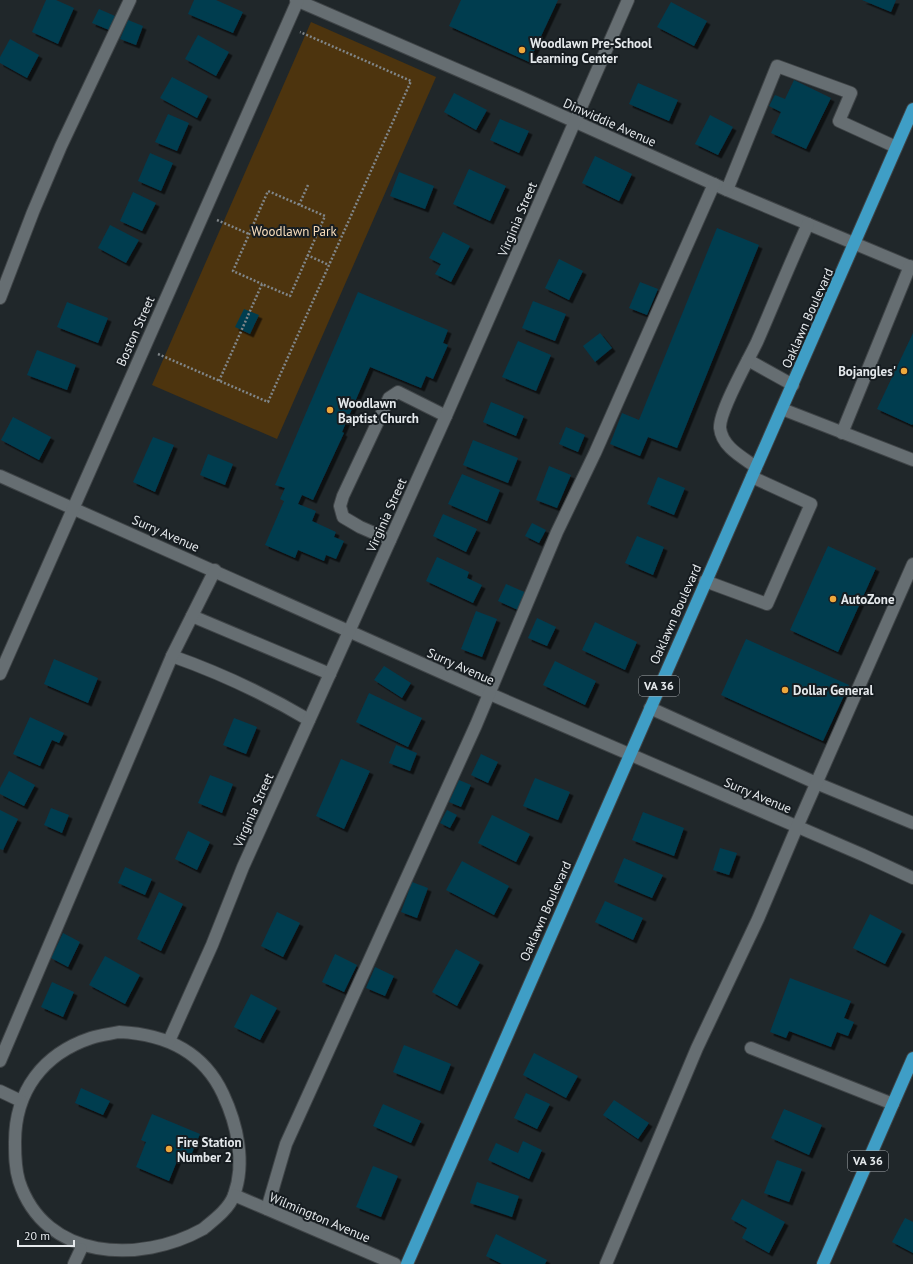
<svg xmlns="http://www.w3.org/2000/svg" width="913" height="1264" viewBox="0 0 913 1264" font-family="'PT Sans',sans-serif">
	<defs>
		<filter id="shadow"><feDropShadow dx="3.5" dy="3.5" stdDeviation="0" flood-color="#0009"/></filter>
	</defs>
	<rect width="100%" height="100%" fill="#20272a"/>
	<polygon fill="#4d340e" points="311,22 436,77 277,439 152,385"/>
	<g fill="#053c50" filter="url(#shadow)">
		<polygon points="46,0 56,0 74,8 58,44 32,32"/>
		<polygon points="194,0 216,0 243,12 233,33 188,14"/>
		<polygon points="461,0 558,0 529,62 449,26"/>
		<polygon points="862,0 896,0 891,12"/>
		<polygon points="671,2 707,21 694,46 657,27"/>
		<polygon points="99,9 115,16 109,30 92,23"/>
		<polygon points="128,20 143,26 136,45 120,39"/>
		<polygon points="198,35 229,52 216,76 185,59"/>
		<polygon points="10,39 39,55 27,78 0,63 0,57"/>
		<polygon points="172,77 208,96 197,118 160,98"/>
		<polygon points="794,80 831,98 806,149 771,133 781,112 769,106 775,95 785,99"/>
		<polygon points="638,83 678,100 669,121 629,104"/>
		<polygon points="454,93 487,110 476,130 444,112"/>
		<polygon points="168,114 189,123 177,151 155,142"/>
		<polygon points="710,115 733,127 718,155 695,144"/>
		<polygon points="500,119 529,131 519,153 490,140"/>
		<polygon points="150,153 173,163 161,191 138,181"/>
		<polygon points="595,156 632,174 619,201 582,183"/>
		<polygon points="469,169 506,186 490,221 453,204"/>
		<polygon points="399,172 434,186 425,209 390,196"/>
		<polygon points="133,192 156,203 142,231 120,221"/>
		<polygon points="110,225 139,240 126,263 98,248"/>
		<polygon points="717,228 759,245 677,448 648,437 640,456 610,444 622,413 639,420"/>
		<polygon points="443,232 470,246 451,282 435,274 441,264 429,258"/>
		<polygon points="559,259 583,271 569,300 545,288"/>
		<polygon points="640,282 658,289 647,315 629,308"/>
		<polygon points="358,292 448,330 443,343 448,345 433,379 426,376 421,388 370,367 342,432 344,433 313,500 302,495 298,504 316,511 312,521 336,532 334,537 344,541 336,559 326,555 324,561 298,550 295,558 265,545 284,501 280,499 285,488 275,485"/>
		<polygon points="533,301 566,314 555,341 522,328"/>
		<polygon points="67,302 108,318 98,343 57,327"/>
		<polygon points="244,309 259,315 250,334 235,327"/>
		<polygon points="600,333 612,348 595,362 583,346"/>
		<polygon points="913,333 913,424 912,425 877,409"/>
		<polygon points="518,341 551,355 536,391 502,377"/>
		<polygon points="37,350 76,365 67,390 27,375"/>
		<polygon points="491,402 524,416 516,436 483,422"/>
		<polygon points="13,417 51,437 39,460 1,440"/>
		<polygon points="566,427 585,435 578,452 559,444"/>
		<polygon points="153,437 174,445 155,492 133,482"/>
		<polygon points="473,440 518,458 508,483 463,465"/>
		<polygon points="208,454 233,464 225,485 200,475"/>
		<polygon points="549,466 571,475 557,508 536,500"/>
		<polygon points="462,474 500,490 487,521 448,504"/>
		<polygon points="658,477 685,488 674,515 647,504"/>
		<polygon points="443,514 477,529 466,552 433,536"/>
		<polygon points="532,523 546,530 539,543 525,536"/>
		<polygon points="637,536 664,547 653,575 625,563"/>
		<polygon points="828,546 876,568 838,652 790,630"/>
		<polygon points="437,557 469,572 467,578 482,585 473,603 426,581"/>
		<polygon points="506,584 529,594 520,611 498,601"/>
		<polygon points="476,611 497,619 482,657 461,649"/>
		<polygon points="537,618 556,627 547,646 528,638"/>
		<polygon points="595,622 637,642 625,670 582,650"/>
		<polygon points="746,639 849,685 823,741 721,695"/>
		<polygon points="54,659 98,678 88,703 44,684"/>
		<polygon points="555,661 596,681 585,705 543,685"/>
		<polygon points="384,666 411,683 402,698 374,680"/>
		<polygon points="369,693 422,718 408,747 356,722"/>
		<polygon points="30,717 64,733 59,743 52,740 40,766 13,754"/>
		<polygon points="234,718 257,727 246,754 223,745"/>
		<polygon points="396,745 417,753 410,771 389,763"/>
		<polygon points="481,754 498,762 488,783 471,775"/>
		<polygon points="341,759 370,771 344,829 316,816"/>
		<polygon points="9,771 35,785 24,806 0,794 0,788"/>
		<polygon points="210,775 233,784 222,813 198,803"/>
		<polygon points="535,778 570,792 558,820 523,806"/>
		<polygon points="459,780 471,785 461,807 449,802"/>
		<polygon points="51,808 69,815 62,833 44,825"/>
		<polygon points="0,810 18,819 3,850 0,849"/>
		<polygon points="447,810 457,815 450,828 440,823"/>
		<polygon points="643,812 684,828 674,856 632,840"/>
		<polygon points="492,815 530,834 516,862 478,843"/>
		<polygon points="188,831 210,842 197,870 175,859"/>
		<polygon points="720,848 737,853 729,875 713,870"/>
		<polygon points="624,858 663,875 652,898 614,882"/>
		<polygon points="462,861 509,886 494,915 446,890"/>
		<polygon points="125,867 152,879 145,895 118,883"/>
		<polygon points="412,882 428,888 417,918 401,912"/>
		<polygon points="159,892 183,904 161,951 137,939"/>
		<polygon points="605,901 643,918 633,940 595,922"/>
		<polygon points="277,912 300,923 283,957 261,946"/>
		<polygon points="870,914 902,931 885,964 853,948"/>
		<polygon points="63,933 80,942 68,967 51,958"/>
		<polygon points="456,949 480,962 457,1006 432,992"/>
		<polygon points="335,954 357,965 344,992 322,982"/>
		<polygon points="105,956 140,975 125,1004 89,985"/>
		<polygon points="375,967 394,976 385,996 366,988"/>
		<polygon points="790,978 851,1001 844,1018 854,1022 848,1036 837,1032 831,1047 789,1031 786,1038 770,1032"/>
		<polygon points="52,982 74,992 63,1017 41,1007"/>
		<polygon points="251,994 277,1008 260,1040 234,1027"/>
		<polygon points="404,1045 451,1064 440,1091 393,1072"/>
		<polygon points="534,1053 578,1076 566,1098 523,1075"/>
		<polygon points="81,1088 110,1101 103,1115 75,1103"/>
		<polygon points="526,1093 550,1104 537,1129 514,1118"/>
		<polygon points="614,1100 649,1123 638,1139 603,1115"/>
		<polygon points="383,1104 421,1121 411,1143 373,1126"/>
		<polygon points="784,1109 822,1125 809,1155 771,1138"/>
		<polygon points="152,1114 200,1134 189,1160 179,1156 169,1181 136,1167 146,1142 141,1140"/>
		<polygon points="523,1141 542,1150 529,1179 488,1160 496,1143 518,1153"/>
		<polygon points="777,1160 802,1169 789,1202 764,1193"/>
		<polygon points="373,1166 398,1176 381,1217 356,1207"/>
		<polygon points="477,1182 519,1196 512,1217 470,1203"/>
		<polygon points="742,1199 785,1222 769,1253 742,1238 747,1228 731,1219"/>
		<polygon points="905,1218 913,1222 913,1253 892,1242"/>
		<polygon points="496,1234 547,1260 545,1264 502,1264 486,1256"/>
	</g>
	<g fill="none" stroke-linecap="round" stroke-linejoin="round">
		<defs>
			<g id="minor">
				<polyline points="296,0 518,96 727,190 913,268"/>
				<polyline points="727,190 777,66 851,93 839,121 896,147"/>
				<polyline points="0,298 33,212 61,146 130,0"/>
				<polyline points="748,360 793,385"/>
				<polyline points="782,409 913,460"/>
				<polyline points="842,433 910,266"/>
				<path d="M756,467C742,457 722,447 720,428C719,411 749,359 757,342C774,303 790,263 808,224"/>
				<polyline points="0,476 490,694 863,855 913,878"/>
				<polyline points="390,540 360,527 343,517 340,506 343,496 389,398 398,392 446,416"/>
				<polyline points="705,581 767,604 811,504 752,477"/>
				<polyline points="192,616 330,674"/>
				<path d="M172,656C220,673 265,694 309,720"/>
				<polyline points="0,674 298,0"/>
				<polyline points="650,708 816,783 913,823"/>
				<path d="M119,1032C164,1034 203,1051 223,1094C237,1124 246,1162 234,1195C229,1209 214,1220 203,1229C140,1264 45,1261 19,1181C15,1168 15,1155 15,1142C15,1091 43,1054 91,1038C100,1035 110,1034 119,1032Z"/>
				<polyline points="169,1041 212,945 243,867 446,416 628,0"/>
				<polyline points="751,1048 893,1104"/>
				<polyline points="0,1061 172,656 215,570"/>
				<polyline points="0,1091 21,1101"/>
				<polyline points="234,1195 395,1264"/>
				<polyline points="267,1209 286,1144 476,725 557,532 595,453 714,184"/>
				<polyline points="74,1264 81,1249"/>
				<polyline points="606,1264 697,1048 758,919 797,827 913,564"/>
			</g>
			<g id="highway">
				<polyline points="407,1264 913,109"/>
				<polyline points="823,1264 913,1058"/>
			</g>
		</defs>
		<use href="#minor" stroke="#3f4447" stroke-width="14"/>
		<use href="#highway" stroke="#3f4447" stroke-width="14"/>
		<g stroke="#808689" stroke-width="2.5" stroke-dasharray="2 2" stroke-linecap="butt">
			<polyline points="299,205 308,185"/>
			<polyline points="217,220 249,234"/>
			<polyline points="307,255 329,265"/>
			<polyline points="158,354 268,402 411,81 300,32"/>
			<polyline points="219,381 262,284 290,296 325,216 268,191 233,271 262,284"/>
		</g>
		<use href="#minor" stroke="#666e72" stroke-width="12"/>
		<use href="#highway" stroke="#3f9ec6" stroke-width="12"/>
	</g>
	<g fill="#eea83c" stroke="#171d21" stroke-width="1.5">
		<circle cx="522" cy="50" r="4"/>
		<circle cx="904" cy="371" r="4"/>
		<circle cx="330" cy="410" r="4"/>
		<circle cx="833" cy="599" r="4"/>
		<circle cx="785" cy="690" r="4"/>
		<circle cx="169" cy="1149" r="4"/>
	</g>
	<g text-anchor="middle" stroke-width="4" stroke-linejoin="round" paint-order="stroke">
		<g fill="#171d21" stroke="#a7acaf" stroke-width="1">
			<rect x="639" y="676" width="40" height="20" rx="3"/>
			<rect x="848" y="1151" width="40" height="20" rx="3"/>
		</g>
		<g font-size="12" font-weight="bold" fill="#e5e9ec">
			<text x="659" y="690">VA 36</text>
			<text x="868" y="1165">VA 36</text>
		</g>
		<g font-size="13" font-weight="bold" fill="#e5e9ec" stroke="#171d21" text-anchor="start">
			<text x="530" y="48">Woodlawn Pre-School<tspan x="530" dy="15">Learning Center</tspan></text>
			<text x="896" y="376" text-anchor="end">Bojangles'</text>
			<text x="338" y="408">Woodlawn<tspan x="338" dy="15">Baptist Church</tspan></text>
			<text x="841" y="604">AutoZone</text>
			<text x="793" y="695">Dollar General</text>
			<text x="177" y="1147">Fire Station<tspan x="177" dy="15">Number 2</tspan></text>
		</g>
		<g font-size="13" fill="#e5e9ec" stroke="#171d21">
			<text transform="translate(610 122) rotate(24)" y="5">Dinwiddie Avenue</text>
			<text transform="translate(517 219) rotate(-67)" y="5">Virginia Street</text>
			<text transform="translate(807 318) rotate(-66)" y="5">Oaklawn Boulevard</text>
			<text transform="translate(135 331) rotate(-66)" y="5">Boston Street</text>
			<text transform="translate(386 515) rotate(-66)" y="5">Virginia Street</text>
			<text transform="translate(166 533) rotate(24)" y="5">Surry Avenue</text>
			<text transform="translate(675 614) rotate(-66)" y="5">Oaklawn Boulevard</text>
			<text transform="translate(461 666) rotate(24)" y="5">Surry Avenue</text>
			<text transform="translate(758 795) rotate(23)" y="5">Surry Avenue</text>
			<text transform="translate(253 810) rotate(-66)" y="5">Virginia Street</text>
			<text transform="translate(545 911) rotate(-66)" y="5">Oaklawn Boulevard</text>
			<text transform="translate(320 1217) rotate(23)" y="5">Wilmington Avenue</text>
		</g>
		<g font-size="13" fill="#fadfbd" stroke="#171d21">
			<text x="294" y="236">Woodlawn Park</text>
		</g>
	</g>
	<path d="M18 1240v6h56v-6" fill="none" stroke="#e5e9ec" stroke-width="2"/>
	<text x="24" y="1240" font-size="12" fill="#e5e9ec" stroke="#171d21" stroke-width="3" paint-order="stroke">20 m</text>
</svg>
